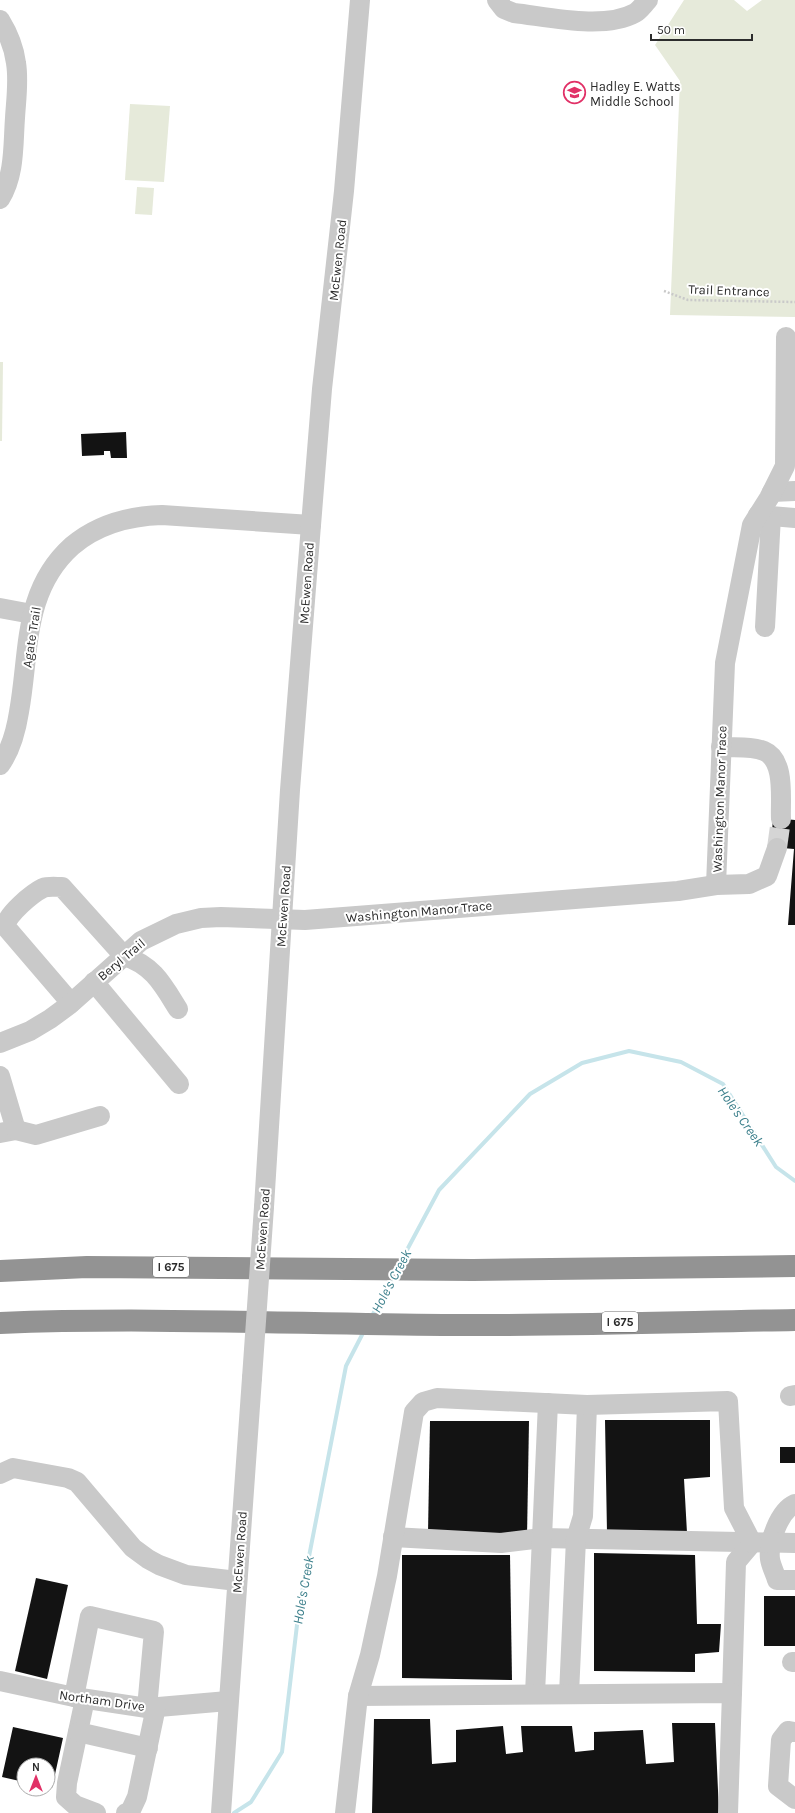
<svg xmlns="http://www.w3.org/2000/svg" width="795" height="1813" viewBox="0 0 795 1813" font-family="Karla,sans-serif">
	<rect width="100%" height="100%" fill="#fff"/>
	<g fill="#e6eada">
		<polygon points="684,0 734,0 747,11 762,0 795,0 795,317 670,315 680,81 655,45"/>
		<polygon points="130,104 170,106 164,182 125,180"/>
		<polygon points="137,187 154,188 152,215 135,214"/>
		<polygon points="0,362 3,362 2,441 0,441"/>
	</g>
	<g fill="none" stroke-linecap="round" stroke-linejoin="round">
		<g stroke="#c6e4ea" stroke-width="4">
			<polyline points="400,1263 439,1190 530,1094 582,1063 629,1051 681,1062 723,1084 776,1167 795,1181"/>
			<polyline points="372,1316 393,1276"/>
			<polyline points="234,1813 251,1802 282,1752 299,1608 346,1366 364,1331"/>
		</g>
	</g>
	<g fill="#131313">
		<polygon points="126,432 127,458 111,458 110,451 104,451 104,455 82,456 81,434"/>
		<polygon points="773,818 795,820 795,925 788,925 794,849 771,847"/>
		<polygon points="605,1420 710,1420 710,1477 684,1479 687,1533 607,1533"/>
		<polygon points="430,1421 529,1421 527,1537 428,1533"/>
		<rect x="780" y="1447" width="15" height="16"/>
		<polygon points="594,1553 695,1555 697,1624 721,1624 719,1652 695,1654 695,1672 594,1671"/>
		<polygon points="402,1555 510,1555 512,1680 402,1678"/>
		<polygon points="36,1578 68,1585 47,1679 15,1671"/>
		<rect x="764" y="1596" width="31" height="50"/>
		<polygon points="374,1719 430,1719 432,1764 456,1762 456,1730 503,1726 506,1754 523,1752 521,1726 572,1726 575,1752 594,1750 594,1732 643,1730 646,1764 674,1762 672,1723 715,1723 719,1813 372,1813"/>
		<polygon points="13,1727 63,1738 52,1788 48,1788 48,1765 24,1765 24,1782 2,1777"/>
	</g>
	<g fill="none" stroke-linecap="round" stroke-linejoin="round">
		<polyline stroke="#d5d5d5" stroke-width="20" stroke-dasharray="20 10" stroke-linecap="butt" points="777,848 781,819"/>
		<polyline stroke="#c9c9c9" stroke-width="2.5" stroke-dasharray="2 2" stroke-linecap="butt" points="664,291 688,300 795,302"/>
		<g stroke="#c9c9c9" stroke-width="20">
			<path d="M497,0L504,9L514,13C549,17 604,30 635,13C640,10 644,4 648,0"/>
			<path d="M0,20C8,33 14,47 16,63C19,81 16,100 15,118C13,145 15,175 0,199"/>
			<polyline points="772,492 795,491"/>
			<polyline points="758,515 795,518"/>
			<polyline points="0,608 32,614"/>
			<polyline points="765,627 771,516"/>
			<path d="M721,747C735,748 752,746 764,751C786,760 780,800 781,819"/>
			<path d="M0,765C11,750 16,731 19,712C30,652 22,591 72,546C98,524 129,516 162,515L311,525"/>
			<polyline points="716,885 725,663 752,525 769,498 785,466 786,337"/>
			<polyline points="94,982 179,1084"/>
			<path d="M71,1003L5,926C8,914 31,894 43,888C48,886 56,887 62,887L124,956C153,965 163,985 178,1009"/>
			<polyline points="0,1043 30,1031 50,1019 69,1005 141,941 176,924 201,918 221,917 305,920 678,891 716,885 749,884 767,876 777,848"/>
			<polyline points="0,1076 16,1130 0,1133"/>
			<polyline points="16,1130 36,1135 100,1116"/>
			<polyline points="264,1207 290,790 311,525 322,389 344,191 360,0"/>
			<polyline points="790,1396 795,1395"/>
			<polyline points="0,1474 13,1468 68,1478 77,1482 133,1548 148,1559 159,1565 186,1575 237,1581"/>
			<path d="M795,1504C779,1511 768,1543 770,1559C771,1566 775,1573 777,1580H795"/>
			<polyline points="393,1537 501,1543 542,1538 795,1543"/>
			<polyline points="792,1662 795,1662"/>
			<polyline points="0,1681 74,1697 147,1708 228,1701"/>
			<polyline points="732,1693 736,1562 752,1543"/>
			<polyline points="535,1694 548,1403"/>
			<polyline points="569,1694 576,1539 583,1516 587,1405"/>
			<polyline points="358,1696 732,1693 728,1813"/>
			<polyline points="74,1697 90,1616 154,1631 147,1708"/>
			<polyline points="85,1699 67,1783 66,1797 75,1805 96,1813"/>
			<polyline points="78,1732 148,1748"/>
			<polyline points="795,1732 788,1731 781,1740 778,1786 795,1799"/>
			<polyline points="126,1813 130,1812 137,1797 156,1707"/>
			<polyline points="221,1813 252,1378"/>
			<polyline points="345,1813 358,1696 370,1655 387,1576 414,1412 423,1402 437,1398 587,1405 728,1401 734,1508 752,1543"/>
		</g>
		<g stroke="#939393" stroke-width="22">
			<polyline points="0,1271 87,1267 473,1270 795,1266"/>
			<path d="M0,1323C148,1317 295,1324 443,1325C561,1326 678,1322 795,1320"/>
		</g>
		<polyline stroke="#c9c9c9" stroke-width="20" points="252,1378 264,1207"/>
	</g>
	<defs>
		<symbol id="school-ring" viewBox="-11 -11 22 22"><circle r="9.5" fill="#fff" stroke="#e13167" stroke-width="1.5"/><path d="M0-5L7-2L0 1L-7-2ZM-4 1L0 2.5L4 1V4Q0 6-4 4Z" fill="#e13167"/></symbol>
	</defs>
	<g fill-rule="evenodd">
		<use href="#school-ring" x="562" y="80" width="25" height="25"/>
	</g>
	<g text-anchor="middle" stroke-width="4" stroke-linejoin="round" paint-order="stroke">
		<g fill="#fff" stroke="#6b6b6b" stroke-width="1">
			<rect x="153" y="1257" width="36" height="20" rx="3"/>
			<rect x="602" y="1312" width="36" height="20" rx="3"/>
		</g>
		<g font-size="12" font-weight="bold" fill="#2c2c2c">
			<text x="171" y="1271">I 675</text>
			<text x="620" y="1326">I 675</text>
		</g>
		<g font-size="13" fill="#2c2c2c" stroke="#fff" text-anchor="start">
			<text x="590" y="91">Hadley E. Watts<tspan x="590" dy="15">Middle School</tspan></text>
		</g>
		<g font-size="13" fill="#2c2c2c" stroke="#fff">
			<text transform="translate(337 260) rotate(-84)" y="5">McEwen Road</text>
			<text transform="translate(729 290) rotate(2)" y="5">Trail Entrance</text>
			<text transform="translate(306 583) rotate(-86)" y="5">McEwen Road</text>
			<text transform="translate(31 637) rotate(-81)" y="5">Agate Trail</text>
			<text transform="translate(719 799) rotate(-88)" y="5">Washington Manor Trace</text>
			<text transform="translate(283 906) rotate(-86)" y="5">McEwen Road</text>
			<text transform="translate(419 911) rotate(-5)" y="5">Washington Manor Trace</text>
			<text transform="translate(121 959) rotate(-40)" y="5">Beryl Trail</text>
			<text transform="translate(262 1229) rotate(-86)" y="5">McEwen Road</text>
			<text transform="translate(239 1552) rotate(-86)" y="5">McEwen Road</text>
			<text transform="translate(102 1700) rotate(8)" y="5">Northam Drive</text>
		</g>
		<g font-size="14" font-style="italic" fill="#3d808c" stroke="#fff">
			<text transform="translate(741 1116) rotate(55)" y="5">Hole's Creek</text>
			<text transform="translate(391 1281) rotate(-62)" y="5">Hole's Creek</text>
			<text transform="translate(303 1590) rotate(-80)" y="5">Hole's Creek</text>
		</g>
	</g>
	<g transform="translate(36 1777)"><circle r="19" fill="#ffffff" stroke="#ababab"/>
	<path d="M0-3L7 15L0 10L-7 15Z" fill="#e13167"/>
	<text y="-6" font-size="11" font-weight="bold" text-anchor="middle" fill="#2c2c2c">N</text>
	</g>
	<path d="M651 34v6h101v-6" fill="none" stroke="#2c2c2c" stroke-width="2"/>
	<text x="657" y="34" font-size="12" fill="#2c2c2c" stroke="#ffffff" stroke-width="3" paint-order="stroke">50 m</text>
</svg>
